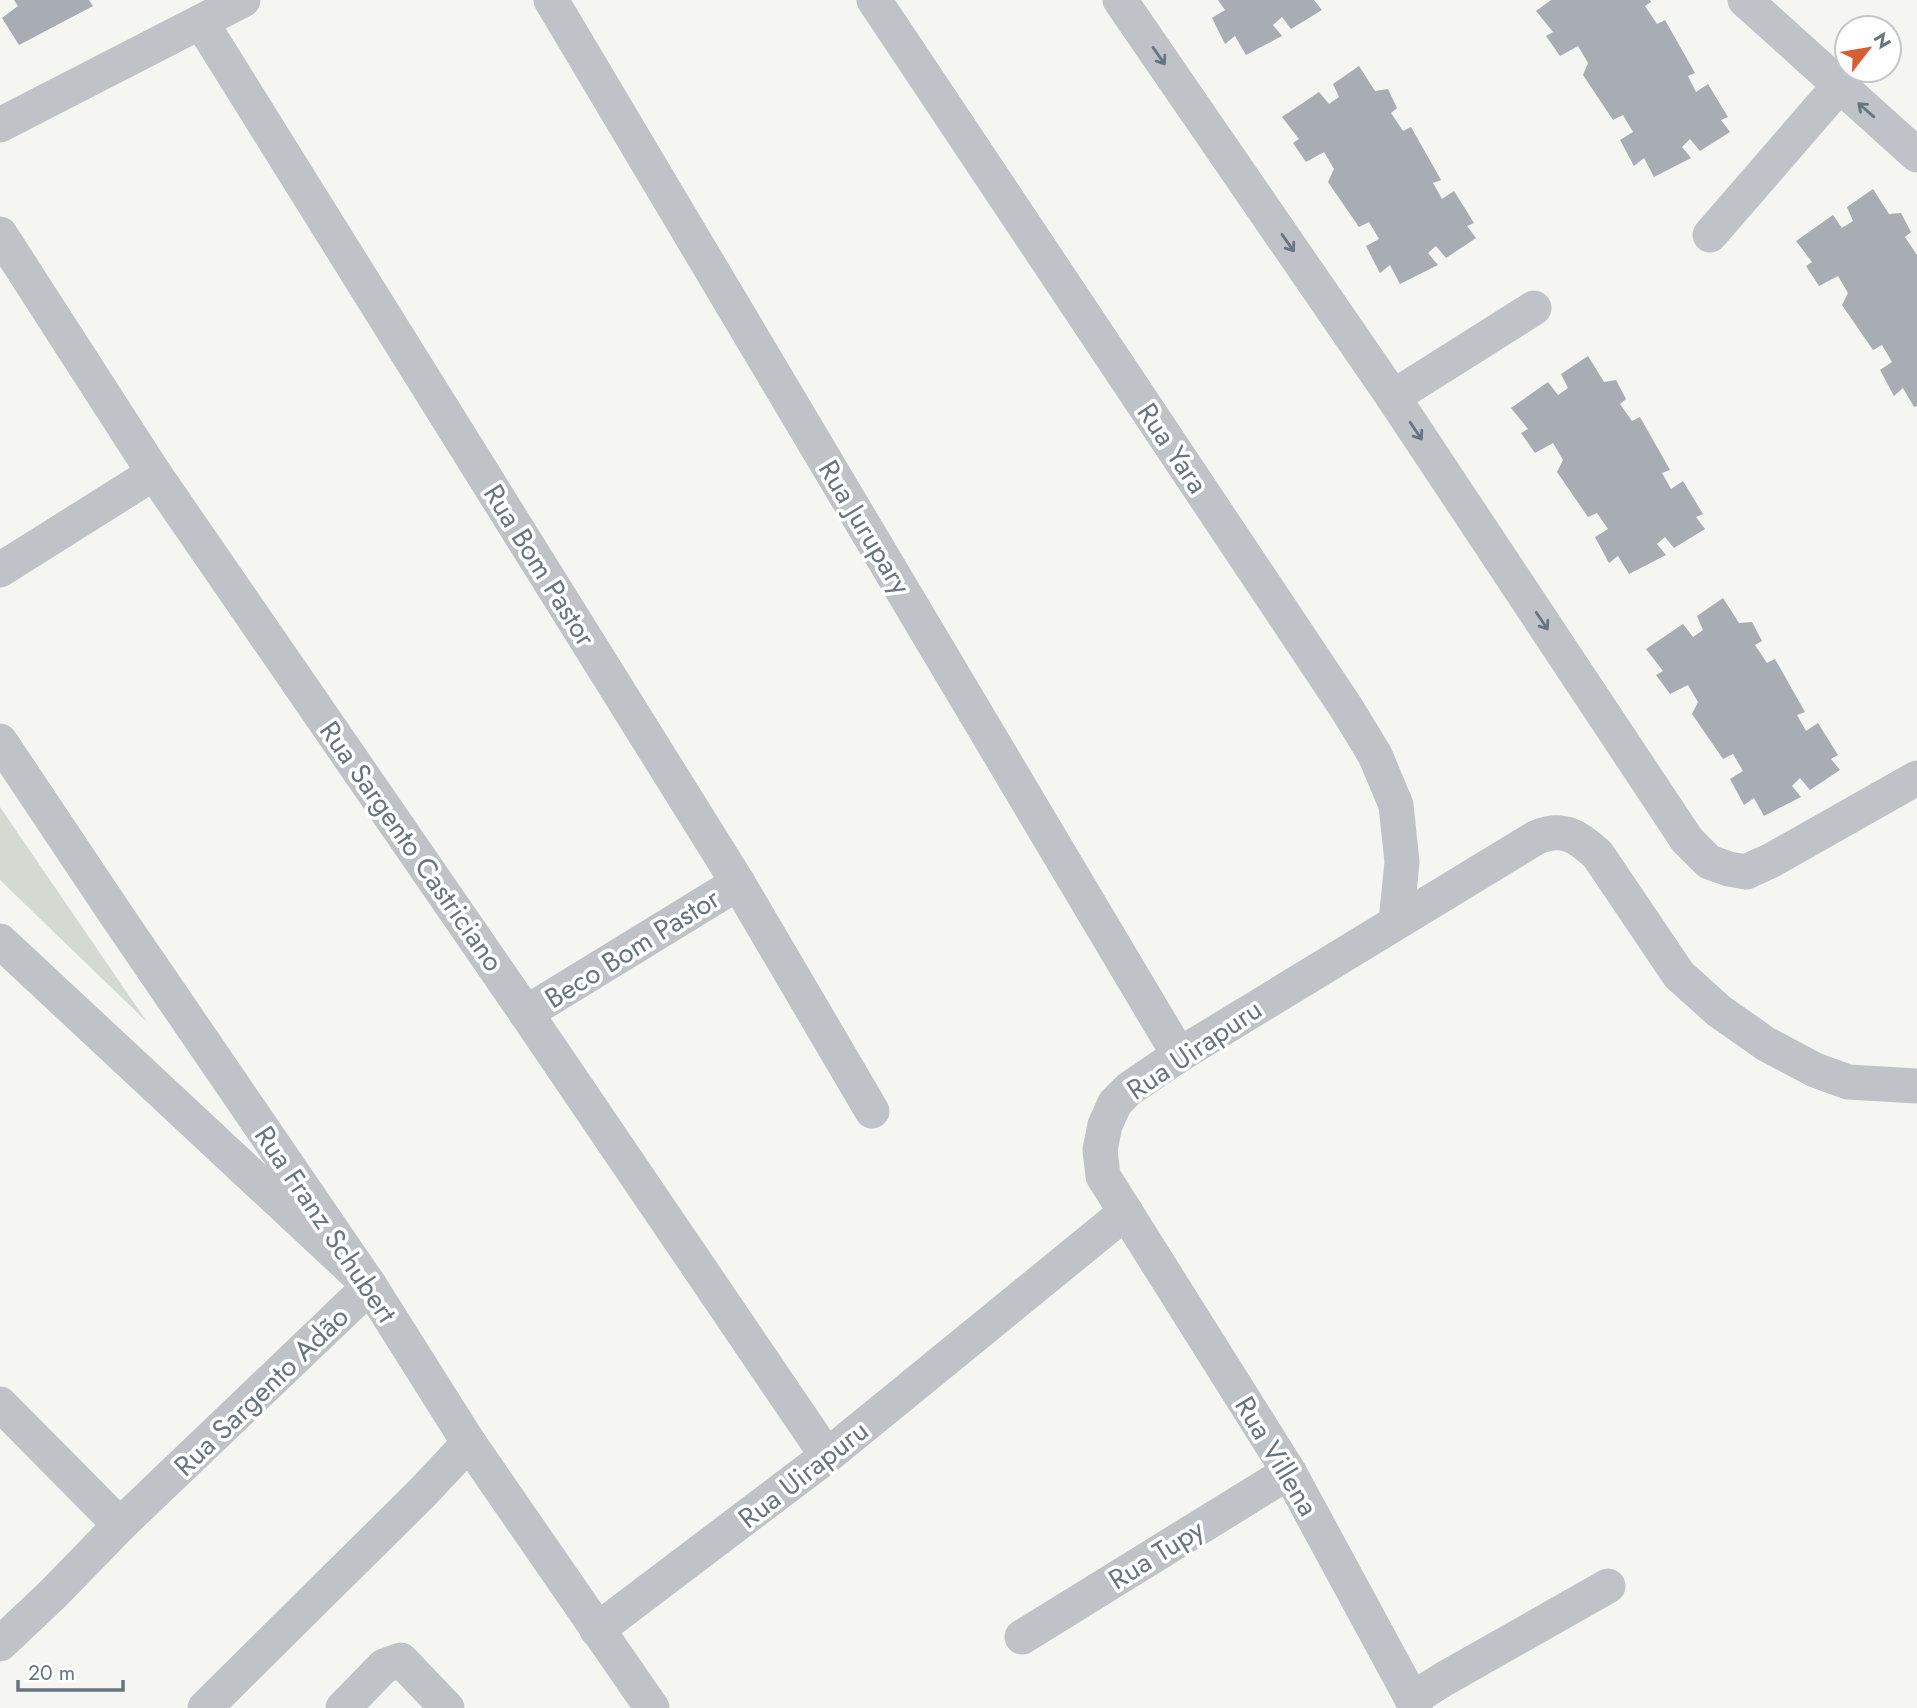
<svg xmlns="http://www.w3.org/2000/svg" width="1917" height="1708" viewBox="0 0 1917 1708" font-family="Jost,sans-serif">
	<rect width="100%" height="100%" fill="#f5f5f2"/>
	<polygon fill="#d4dad2" points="0,807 147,1022 0,880"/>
	<g fill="#a7adb3">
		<polygon points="14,0 89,0 93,6 19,45 2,18 18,6"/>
		<polygon points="1218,0 1314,0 1322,10 1291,29 1282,17 1273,25 1282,36 1246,55 1235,36 1225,44 1212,18 1225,10"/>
		<polygon points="1551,0 1650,0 1651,2 1645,6 1657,24 1665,20 1695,73 1688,76 1696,92 1708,84 1728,117 1721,120 1730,132 1700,151 1690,139 1682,147 1691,158 1654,177 1644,158 1634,166 1620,140 1633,132 1623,115 1613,120 1583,75 1588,63 1578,46 1560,56 1546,36 1553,32 1536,11"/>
		<polygon points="1359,66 1375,91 1388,89 1397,108 1391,113 1403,131 1411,127 1441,180 1433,183 1442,199 1454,191 1474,223 1467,226 1476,238 1446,258 1436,246 1428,253 1438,265 1400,284 1390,265 1380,273 1366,246 1379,239 1369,222 1359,227 1328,182 1334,169 1324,152 1306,162 1293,143 1299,139 1282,117 1319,92 1329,104 1339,97 1333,84"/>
		<polygon points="1873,189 1889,214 1901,213 1911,232 1905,237 1917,255 1917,406 1914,407 1903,388 1894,396 1880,370 1892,362 1882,345 1873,350 1842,305 1848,293 1838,276 1819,286 1806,266 1812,262 1796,241 1833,215 1842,228 1853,221 1847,207"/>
		<polygon points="1588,356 1604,382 1616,380 1626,399 1620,404 1632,421 1640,417 1670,470 1662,473 1671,489 1683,481 1703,514 1696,517 1705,529 1674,548 1665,537 1657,544 1666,555 1629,574 1618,556 1609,563 1595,537 1608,529 1597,513 1588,517 1557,472 1563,460 1553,443 1535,453 1521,433 1528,429 1511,408 1548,382 1558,395 1568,388 1561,374"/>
		<polygon points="1723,598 1739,623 1752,622 1762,641 1755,645 1767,663 1775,659 1805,712 1797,715 1806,731 1818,723 1838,755 1831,759 1840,770 1810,790 1800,778 1792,786 1801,797 1764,816 1754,798 1744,805 1730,779 1743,771 1733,754 1723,759 1692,714 1698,702 1688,685 1670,694 1656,675 1663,671 1646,649 1683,624 1693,637 1703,630 1697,616"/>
	</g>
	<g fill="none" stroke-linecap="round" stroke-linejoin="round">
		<g stroke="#bfc2c6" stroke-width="35">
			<polyline points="551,0 1179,1055"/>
			<polyline points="874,0 1347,709 1375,755 1396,805 1402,862 1396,922"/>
			<polyline points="1120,0 1393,397 1687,840 1709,862 1729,869 1746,872 1772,860 1917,778"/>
			<polyline points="1745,0 1917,155"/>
			<polyline points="201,22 738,883 872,1111"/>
			<polyline points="0,125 243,0"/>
			<polyline points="0,234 154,473 526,1013 827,1456"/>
			<polyline points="1710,235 1839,86"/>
			<polyline points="1393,397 1534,308"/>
			<polyline points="0,570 154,473"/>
			<polyline points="0,741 119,919 370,1286 469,1443 652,1708"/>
			<polyline points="0,941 370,1286 120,1525 53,1594 0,1644"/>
			<polyline points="526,1013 738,883"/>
			<polyline points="0,1404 120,1525"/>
			<polyline points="597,1630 827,1456 1126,1212"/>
			<polyline points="1022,1637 1289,1472"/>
			<polyline points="1412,1699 1444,1679 1608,1586"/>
			<polyline points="205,1708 422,1493 469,1443"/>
			<polyline points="343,1708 384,1666 401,1660 447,1708"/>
			<path d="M1415,1708L1412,1699L1289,1472L1103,1176L1100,1150L1105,1125L1115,1103L1129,1089L1179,1055L1537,837C1563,826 1579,837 1598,855L1679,975L1719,1011L1766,1044L1815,1070L1848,1082L1917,1086"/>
		</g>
	</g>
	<defs><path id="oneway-shaft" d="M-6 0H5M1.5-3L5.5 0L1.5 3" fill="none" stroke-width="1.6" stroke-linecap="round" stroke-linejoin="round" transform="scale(1.75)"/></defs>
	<g stroke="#677481">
		<use href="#oneway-shaft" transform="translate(1159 56) rotate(55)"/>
		<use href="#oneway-shaft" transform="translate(1866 110) rotate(-139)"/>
		<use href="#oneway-shaft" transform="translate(1288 243) rotate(55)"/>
		<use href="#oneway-shaft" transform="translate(1416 431) rotate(56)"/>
		<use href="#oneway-shaft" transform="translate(1542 621) rotate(56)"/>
	</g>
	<g text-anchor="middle" stroke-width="7" stroke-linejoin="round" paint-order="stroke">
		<g font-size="28" fill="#677481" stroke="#fff">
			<text transform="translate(1173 448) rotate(56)" y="10">Rua Yara</text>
			<text transform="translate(865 527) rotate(59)" y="10">Rua Jurupary</text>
			<text transform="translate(540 565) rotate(58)" y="10">Rua Bom Pastor</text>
			<text transform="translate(412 846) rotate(55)" y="10">Rua Sargento Castriciano</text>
			<text transform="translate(632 948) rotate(-32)" y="10">Beco Bom Pastor</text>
			<text transform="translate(1194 1049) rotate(-34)" y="10">Rua Uirapuru</text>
			<text transform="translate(326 1224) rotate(56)" y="10">Rua Franz Schubert</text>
			<text transform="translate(261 1391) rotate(-44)" y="10">Rua Sargento Adão</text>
			<text transform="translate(1277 1456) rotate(59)" y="10">Rua Villena</text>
			<text transform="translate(803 1474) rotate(-38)" y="10">Rua Uirapuru</text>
			<text transform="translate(1156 1554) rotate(-32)" y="10">Rua Tupy</text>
		</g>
	</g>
	<g transform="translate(1868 49) rotate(59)"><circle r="33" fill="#ffffff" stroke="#c2c7cd" stroke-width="2"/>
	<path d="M0-5L12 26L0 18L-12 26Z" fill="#d55e33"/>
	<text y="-10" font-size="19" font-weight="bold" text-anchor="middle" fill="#677481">N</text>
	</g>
	<path d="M18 1680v10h105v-10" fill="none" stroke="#677481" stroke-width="3.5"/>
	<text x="28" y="1680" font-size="21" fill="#677481" stroke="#ffffff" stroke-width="5" paint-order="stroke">20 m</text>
</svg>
